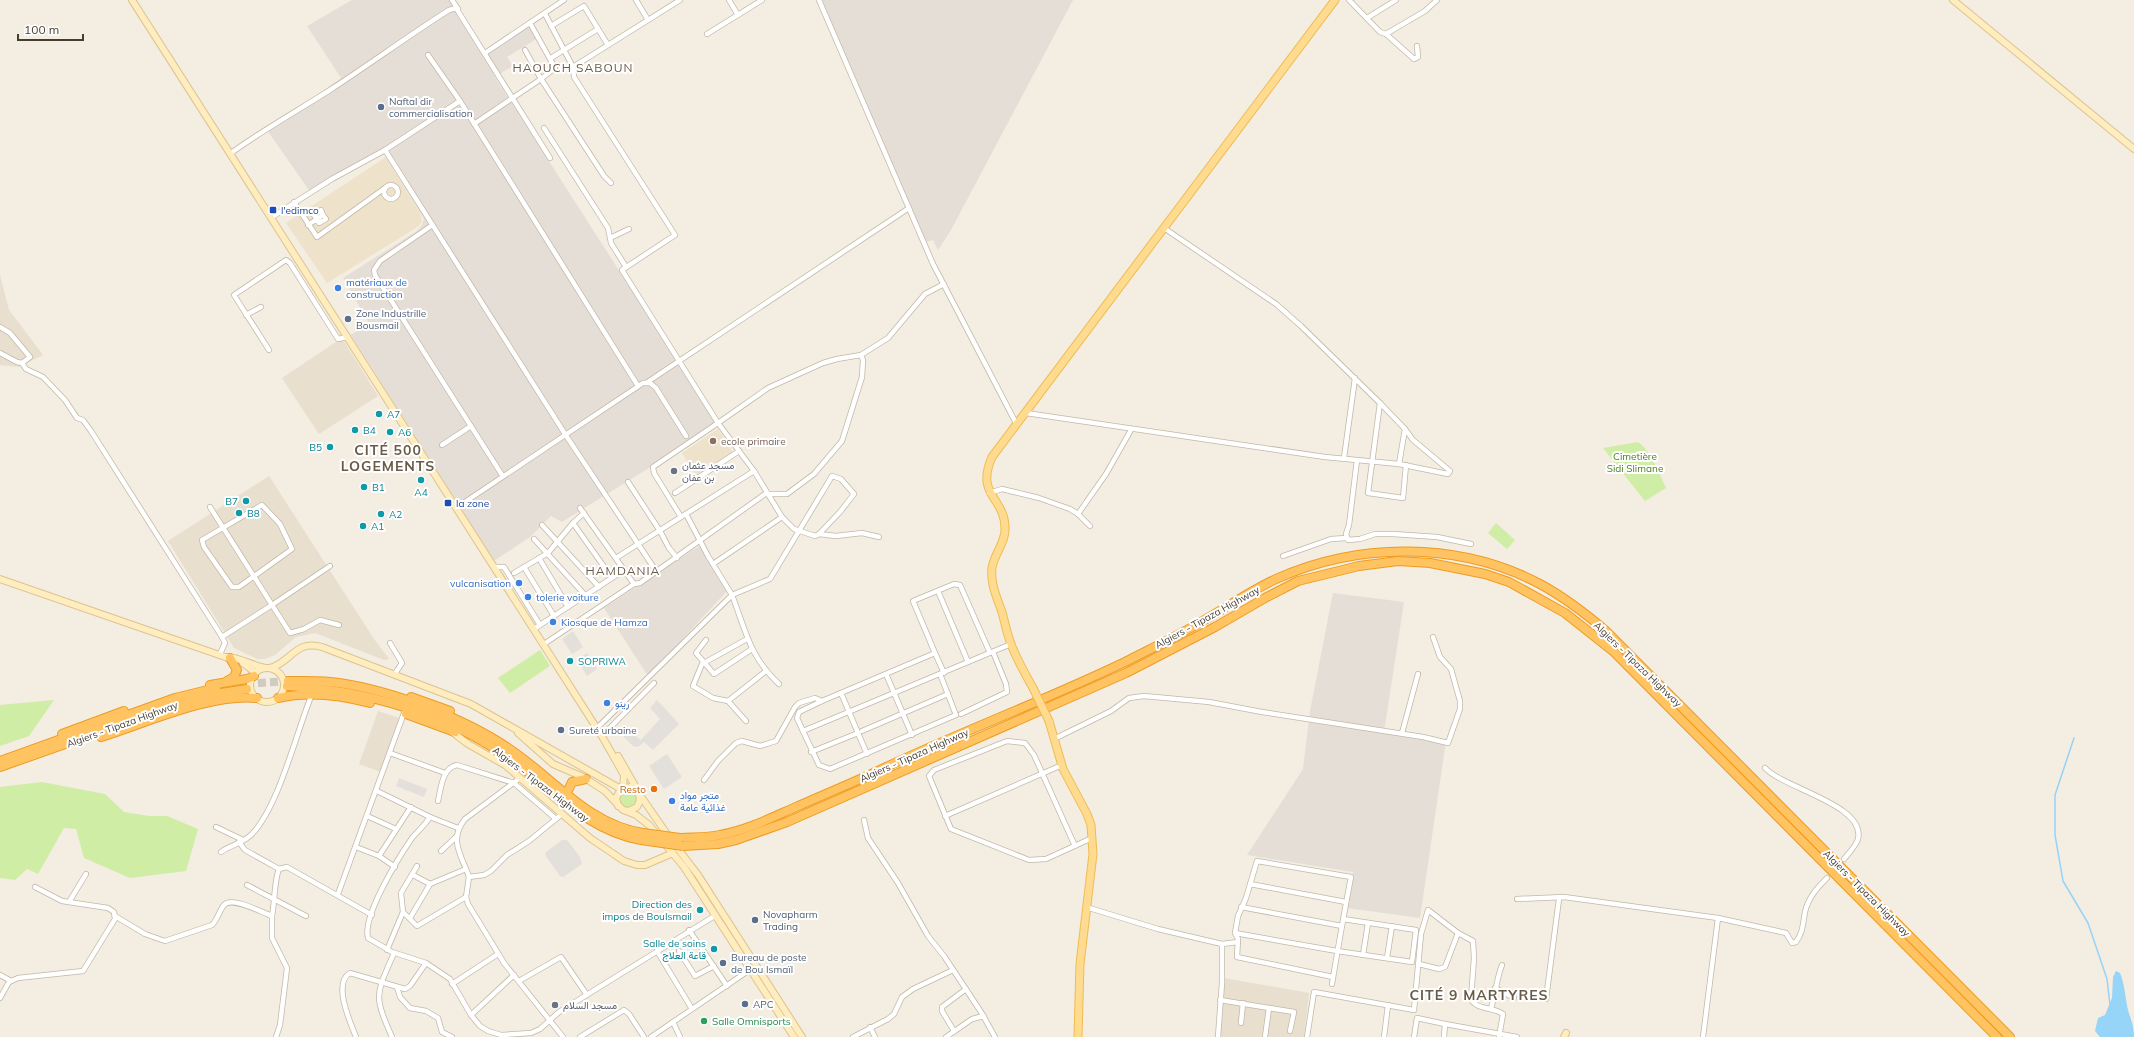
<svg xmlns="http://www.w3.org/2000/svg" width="2134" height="1037" viewBox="0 0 2134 1037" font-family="Mulish,Vazirmatn,sans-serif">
	<rect width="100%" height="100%" fill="#f3ede2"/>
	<g fill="#e8dfcf">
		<polygon points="0,275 9,310 43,355 19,367 0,365"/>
		<polygon points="342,338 378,396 319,434 282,378"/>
		<polygon points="269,476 374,639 389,659 384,660 315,633 296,637 275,655 264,659 257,659 234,648 168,541"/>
		<polygon points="378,711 399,718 381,772 359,764"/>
		<polygon points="1224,978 1309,993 1304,1037 1219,1037"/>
	</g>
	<g fill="#e5ded7">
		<polygon points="352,0 453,0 483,55 531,25 538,38 507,57 513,66 495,77 718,425 562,522 551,516 530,537 494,561 351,335 369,323 343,278 417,231 422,225 424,219 382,149 311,193 267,130 341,78 307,26"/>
		<polygon points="822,0 1073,0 951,230 938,250 933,240 926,242"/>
		<polygon points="699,546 728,590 648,676 604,608"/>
		<polygon points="1333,593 1404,602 1384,732 1446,741 1420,918 1347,908 1353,872 1247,855 1303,769 1310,711"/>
	</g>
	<g fill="#eee3ca">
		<polygon points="386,157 420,213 422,221 419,226 327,283 286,223"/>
		<polygon points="718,429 734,454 697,477 682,453"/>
	</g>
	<g fill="#cfeda5">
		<path d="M1638,442C1652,452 1659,473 1666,488L1645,501L1603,448Z"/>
		<polygon points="1496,523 1515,540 1507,549 1488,533"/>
		<polygon points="540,650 550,666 510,693 498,678"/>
		<polygon points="54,700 29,736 0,746 0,705"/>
		<polygon points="42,782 105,794 124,812 149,816 167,816 198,829 186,871 130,878 84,858 76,829 64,828 38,874 27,869 15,880 0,878 0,787"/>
		<circle cx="628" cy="799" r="9"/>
	</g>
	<g fill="#e3dfdb">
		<polygon points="573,631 583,647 572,654 562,639"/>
		<polygon points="587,653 597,669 587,676 577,660"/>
		<polygon points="657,700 679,724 653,750 644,742 638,747 633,746 623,736 628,730 641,740 660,719 650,708"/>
		<polygon points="667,754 682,777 664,789 649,766"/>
		<polygon points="399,778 427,789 424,797 396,786"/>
		<polygon points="562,840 567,840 580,857 582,864 563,877 560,876 545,855 546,852"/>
	</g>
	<path fill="#96d4f8" d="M2116,971L2120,973C2125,985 2125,997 2128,1010C2131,1020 2134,1026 2134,1037H2100L2095,1031L2098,1018L2105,1015L2112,998L2113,977Z"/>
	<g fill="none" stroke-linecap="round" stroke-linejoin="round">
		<polyline stroke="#96d4f8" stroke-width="1.5" points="2074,738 2055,795 2055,835 2063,881 2088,923 2107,979 2110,1005"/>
		<polyline stroke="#d0cabf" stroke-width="8" stroke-dasharray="8 4" stroke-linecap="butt" points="246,684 288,681"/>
		<defs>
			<g id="street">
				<polyline points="452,0 458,9"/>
				<polyline points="636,0 648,20"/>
				<polyline points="729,0 738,15"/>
				<polyline points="819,0 933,264 1017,425"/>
				<polyline points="1349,0 1380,32 1386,34 1414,59 1418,57 1417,46"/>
				<polyline points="545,14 573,67 574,77 675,235 622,270 718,423 768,388 823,363 837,359 861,355 888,338 925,294 944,284"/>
				<polyline points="1367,18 1396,0"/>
				<polyline points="551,26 584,6 608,45"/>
				<polyline points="707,34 762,0"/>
				<polyline points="1386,34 1425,11 1437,0"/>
				<polyline points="525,50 541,79 555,68 530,23"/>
				<polyline points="485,53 564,0"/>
				<polyline points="428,55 460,101 638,386"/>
				<polyline points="551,58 598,29"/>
				<polyline points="573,67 680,0"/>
				<polyline points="474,124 541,79 604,176 611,183"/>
				<polyline points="544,128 608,228 611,243 626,267"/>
				<polyline points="385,150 565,434 656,571"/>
				<path d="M231,153C263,130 297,111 330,90C370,64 408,36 449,10L456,8L550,158"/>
				<circle cx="391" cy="192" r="7"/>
				<polyline points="294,202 317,237 385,188"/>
				<polyline points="272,217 332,179 385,150 460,101"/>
				<polyline points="308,225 323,215 321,210 314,215 319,223 326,219 323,215"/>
				<polyline points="431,226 380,261 374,270 375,275 502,475"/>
				<polyline points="610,238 629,229"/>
				<polyline points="246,315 261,307"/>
				<polyline points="0,327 10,333 30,357 22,363 17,362 0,353"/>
				<polyline points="269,350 234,295 286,260 290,263 338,339 348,337"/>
				<polyline points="22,363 26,369 43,377 65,400 77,418 83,420 91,431 222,637 225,643 220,654"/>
				<polyline points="646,383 909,208"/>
				<polyline points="1380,403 1368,493 1403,498 1406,465"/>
				<polyline points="1026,413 1325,457 1399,464 1448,474 1450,471 1413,440 1405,429 1380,403 1301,326 1276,304 1164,228"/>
				<polyline points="442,445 471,426"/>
				<polyline points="1344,458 1355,378"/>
				<polyline points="1357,460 1349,525 1346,534 1348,540 1360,539 1375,534 1393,534 1437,537 1471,544"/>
				<polyline points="1399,464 1405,429"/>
				<polyline points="628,482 660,531 669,548 677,558"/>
				<polyline points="675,493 739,451"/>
				<polyline points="989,493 1002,489 1039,498 1070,509 1078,514 1090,526"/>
				<polygon points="262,505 280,524 292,549 239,587 232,587 204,547 202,540"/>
				<polyline points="210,507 272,605 222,637"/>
				<polyline points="456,508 643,383 650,383 656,388 686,436"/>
				<polyline points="580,508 634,584"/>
				<polyline points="1078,514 1106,474 1131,430"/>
				<polyline points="681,517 654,473 653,467 718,423 754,471 782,517 794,529 815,536 819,534"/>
				<polyline points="573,523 612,578"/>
				<polyline points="542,525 599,587"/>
				<polyline points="534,539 585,595"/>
				<polyline points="1283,556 1331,539 1347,538"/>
				<polyline points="539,558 568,607"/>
				<polyline points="616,558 754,471"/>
				<polyline points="713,564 782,517"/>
				<polyline points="330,566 272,605 290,633 304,629 320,620 339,625"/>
				<polyline points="494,567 504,567 540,625"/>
				<polyline points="524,567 554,616"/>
				<polyline points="514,573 548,553 573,523 584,513"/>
				<polyline points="938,591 968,662"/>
				<polyline points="534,629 624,570"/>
				<polyline points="706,640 696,653 714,674 752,649"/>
				<polyline points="390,643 402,663 394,675"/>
				<polyline points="544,644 634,584 640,583 765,494 787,494 814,474 842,441 862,377 863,360 861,355"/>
				<polyline points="935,653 913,601 954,584 960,585 990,653"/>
				<polyline points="886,674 912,735"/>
				<path d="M779,684C749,656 746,631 732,595L770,579L832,476L841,479L854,494L840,512L819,534L836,536L862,533L879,537"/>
				<polyline points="728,701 766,671"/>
				<polyline points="822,701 799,712 797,718 803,731 1011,644"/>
				<polyline points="961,714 1007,692 1006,684 993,652"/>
				<polyline points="746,721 728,701 713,698 693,686 702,664 747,639"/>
				<polyline points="597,728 732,595 708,556 686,514"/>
				<polyline points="803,731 819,765 830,769 956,715 940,674"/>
				<polyline points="862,731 948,694"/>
				<polyline points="858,733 867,754"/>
				<polyline points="1402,733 1418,674"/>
				<polyline points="602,736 654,683"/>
				<polyline points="1054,739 1111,711 1129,698 1144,696 1209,702 1262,712 1423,737 1448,743 1460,709 1460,701 1451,669 1440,657 1433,637"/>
				<polyline points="811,752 858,733 841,693"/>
				<polyline points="390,753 445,773"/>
				<path d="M1765,768C1785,789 1866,805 1858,839C1856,846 1849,853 1844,859"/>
				<polyline points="704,780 718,761 736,743 742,741 760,746 776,741 795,707 799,703 815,698 822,701 935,653 944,673"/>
				<path d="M377,791L430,817C425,825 418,831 412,838C399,857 362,916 368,938L392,952L426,963"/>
				<path d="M438,801C441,788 442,768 457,765L514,783L556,819"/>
				<polyline points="562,814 529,841 507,855 491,871 484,875 469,877 466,897 468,904 504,963 563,1037"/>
				<polyline points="367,816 396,829"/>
				<polyline points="945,816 1062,765"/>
				<polyline points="430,817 458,828"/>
				<polyline points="864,820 868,838 898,883 928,936 944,956 981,1012 995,1037"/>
				<polyline points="216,827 243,840"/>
				<polyline points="239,842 245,850 279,869"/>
				<polyline points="1075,846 1034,755 1025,743 1007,741 934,770 929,776 951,829 1029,860 1046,859 1092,838"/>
				<polyline points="356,847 379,856 395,867"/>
				<polyline points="441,851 456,837"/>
				<path d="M221,852C230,845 244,843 252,834C279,806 296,733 312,694"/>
				<polyline points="379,856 411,807"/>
				<polyline points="413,875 430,884"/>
				<path d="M469,877C462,856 448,840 465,819L520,778"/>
				<polyline points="1250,884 1346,902"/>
				<polyline points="247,885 306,916"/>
				<polyline points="338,894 404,713"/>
				<polyline points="1517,899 1564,897 1718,918"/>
				<polyline points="69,902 86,874"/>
				<polyline points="1086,907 1158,929 1222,944 1238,942"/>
				<polyline points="1241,907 1342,926"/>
				<polyline points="403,912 417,926 466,897"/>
				<path d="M115,916L145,934L165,941L212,925C218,919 219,911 224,905C232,896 261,912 272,916C275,901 274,881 279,869L287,867L372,915"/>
				<polyline points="272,916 272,938 287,968 280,1025 276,1037"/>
				<polyline points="410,918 430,884 466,869"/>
				<polyline points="689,930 727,986"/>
				<polyline points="1235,933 1337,951 1412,962 1416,930 1343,919"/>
				<polyline points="387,950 403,912 401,893 417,866"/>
				<polyline points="657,951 692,1009"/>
				<polyline points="679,951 695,976 714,966"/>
				<polyline points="1363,955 1368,923"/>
				<polyline points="1387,958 1392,926"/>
				<polyline points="1419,964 1439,969 1445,967 1458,933"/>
				<polyline points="0,975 11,981"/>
				<polyline points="519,981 561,957 587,995"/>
				<polyline points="452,984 498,954"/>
				<path d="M1332,984C1338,948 1344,913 1351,877L1257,861L1246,898L1238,916L1235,933L1238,939L1237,957L1333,977"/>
				<polyline points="397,987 400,997 410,1008 426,1011 438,1018 442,1032 452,1037"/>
				<polyline points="1495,988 1514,998"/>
				<polyline points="0,998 9,982 18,978 83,971 115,919 114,912 108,908 62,901 35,887"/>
				<polyline points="1546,999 1559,899"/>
				<polyline points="1220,1000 1294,1012 1290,1031"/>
				<path d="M1491,1008C1496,994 1496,980 1502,965"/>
				<polyline points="471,1015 514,975"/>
				<polyline points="673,1022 680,1037"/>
				<polyline points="1241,1023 1243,1003"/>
				<polyline points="870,1027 875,1037"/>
				<polyline points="954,1031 942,1011 942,1007 966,989"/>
				<path d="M356,1037C351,1024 332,983 350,973L405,989L410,986L426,963L450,979L471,1015L480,1026L488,1031L501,1035L531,1033L540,1029L559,1012L716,915"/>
				<path d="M392,1037C373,994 376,995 394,953"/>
				<polyline points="580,1037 624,1010 629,1014 644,1037"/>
				<polyline points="651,1037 751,969"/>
				<polyline points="853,1037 888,1019 894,1014 902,997 913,989 953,970"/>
				<polyline points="946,1037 972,1019 984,1016"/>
				<polyline points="1218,1037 1222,983 1222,944"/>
				<polyline points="1265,1037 1269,1008"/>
				<path d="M1307,1037L1314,992L1414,1010L1421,934L1428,910L1458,933L1473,941L1474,958L1471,999C1476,1010 1494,1007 1503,1014L1499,1037"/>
				<polyline points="1384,1037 1388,1005"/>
				<polyline points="1414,1037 1417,1018 1445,1024"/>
				<polyline points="1444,1037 1445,1024 1517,1037"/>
				<path d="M1703,1037L1718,918L1786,933L1792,943L1796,942C1803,933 1803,923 1805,912C1808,898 1817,888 1827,878"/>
			</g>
			<g id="secondary">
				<polyline points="132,0 603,738 624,775 623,788"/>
				<polyline points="1953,0 2134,149"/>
				<polyline points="0,579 231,659"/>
				<path d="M228,657C239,657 262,670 270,668C291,663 295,639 322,647L471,704L621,789"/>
				<polyline points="243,663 256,673"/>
				<circle cx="267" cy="685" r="17"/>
				<polyline points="451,731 468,744 505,765 590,838 624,861 637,865 645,865 673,853"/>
				<path d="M518,733L553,764L583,777L605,791L623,810L629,811L637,807C642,799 640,791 631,787L621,789L616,798L618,806"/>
				<polyline points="618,756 642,798 669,837"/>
				<polyline points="626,811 636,815 649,825 684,867 794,1037"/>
				<polyline points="675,845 698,875 802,1037"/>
				<polyline points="1564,1037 1566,1033"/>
			</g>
			<g id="primary">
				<path d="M1033,688C1025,674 1017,660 1011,644C1007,634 1005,623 1002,612C997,598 990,583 992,568C994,554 1006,542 1005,528C1005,497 975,496 992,457L1335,0"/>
				<polyline points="1049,721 1063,769 1087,814 1091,825 1093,854 1080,964 1078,1037"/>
			</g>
			<g id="highway">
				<polyline points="227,681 234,677 237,670 230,658"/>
				<path d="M288,681C305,681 322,680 339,683C393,691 467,719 511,750C554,779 589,825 643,833"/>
				<polyline points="210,685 247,679 254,676"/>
				<path d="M287,686C366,690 447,714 512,760C554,790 588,831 641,840"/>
				<polyline points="411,697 450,711"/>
				<path d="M278,698C309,691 340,695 370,703"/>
				<polyline points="406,714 455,732"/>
				<polyline points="62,734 124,711"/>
				<path d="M101,737C146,723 211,693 257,698"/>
				<polyline points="0,761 175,698 216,688"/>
				<polyline points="0,767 201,696 247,689"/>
				<polyline points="566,795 572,782 586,779"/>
				<path d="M680,838C693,837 707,838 720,835C747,830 771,818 796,807C825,794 855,782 884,768C963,731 1046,700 1125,662C1150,649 1176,637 1201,622C1226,608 1250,591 1276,579C1358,542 1459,541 1540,584C1564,597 1585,613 1606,631L2010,1037"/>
				<polyline points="683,846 718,844 736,840 787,822 1126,673 1215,627 1265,598 1298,581 1359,566 1398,561 1430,563 1485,574 1509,582 1565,613 1613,651 1997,1037"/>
			</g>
		</defs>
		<use href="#street" stroke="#c2b8a7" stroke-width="6"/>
		<use href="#secondary" stroke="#dbc48e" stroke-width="8"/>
		<use href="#primary" stroke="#f1bb52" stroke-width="9"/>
		<use href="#highway" stroke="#ee9b21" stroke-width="10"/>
		<use href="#street" stroke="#fff" stroke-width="4.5"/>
		<use href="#secondary" stroke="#ffedc0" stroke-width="6"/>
		<use href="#primary" stroke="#ffdb8f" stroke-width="7"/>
		<use href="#highway" stroke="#ffc461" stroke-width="8"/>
		<defs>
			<polyline id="primary-bridge" points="1033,688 1049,721"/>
			<g id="highway-bridge">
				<polyline points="643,833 680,838"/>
				<polyline points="641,840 683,846"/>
			</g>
		</defs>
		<use href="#primary-bridge" stroke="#f1bb52" stroke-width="9" stroke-linecap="butt"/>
		<use href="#highway-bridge" stroke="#ee9b21" stroke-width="10" stroke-linecap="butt"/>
		<use href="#primary-bridge" stroke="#ffdb8f" stroke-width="7"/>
		<use href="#highway-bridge" stroke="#ffc461" stroke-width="8"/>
	</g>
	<g fill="#5c6f8a" stroke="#fff" stroke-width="1.5">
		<circle cx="381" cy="107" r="4"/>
		<circle cx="348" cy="319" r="4"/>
		<circle cx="561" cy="730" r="4"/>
		<circle cx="755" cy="920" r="4"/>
		<circle cx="723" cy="963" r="4"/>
		<circle cx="745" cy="1004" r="4"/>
	</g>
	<g fill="#1a4fb4" stroke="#fff" stroke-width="1.5">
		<rect x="269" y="206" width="8" height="8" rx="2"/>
		<rect x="444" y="499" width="8" height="8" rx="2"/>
	</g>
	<g fill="#3f7fe0" stroke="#fff" stroke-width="1.5">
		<circle cx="338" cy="288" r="4"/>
		<circle cx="519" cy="583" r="4"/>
		<circle cx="528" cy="597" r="4"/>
		<circle cx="553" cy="622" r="4"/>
		<circle cx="607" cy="703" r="4"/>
		<circle cx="672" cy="801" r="4"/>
	</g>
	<g fill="#0f9aa8" stroke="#fff" stroke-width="1.5">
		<circle cx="379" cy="414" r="4"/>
		<circle cx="355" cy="430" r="4"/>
		<circle cx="390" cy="432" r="4"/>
		<circle cx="330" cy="447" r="4"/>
		<circle cx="421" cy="480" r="4"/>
		<circle cx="364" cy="487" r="4"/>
		<circle cx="246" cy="501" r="4"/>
		<circle cx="239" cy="513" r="4"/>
		<circle cx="381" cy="514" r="4"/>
		<circle cx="363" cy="526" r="4"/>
		<circle cx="570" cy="661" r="4"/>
		<circle cx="700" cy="910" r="4"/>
		<circle cx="714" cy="949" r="4"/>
	</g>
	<circle fill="#8d6e63" stroke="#fff" stroke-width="1.5" cx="713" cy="441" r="4"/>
	<g fill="#6b7280" stroke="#fff" stroke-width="1.5">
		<circle cx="674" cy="471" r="4"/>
		<circle cx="555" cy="1005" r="4"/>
	</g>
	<circle fill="#e8710a" stroke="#fff" stroke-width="1.5" cx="654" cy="789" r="4"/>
	<circle fill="#2e9e5b" stroke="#fff" stroke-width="1.5" cx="704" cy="1021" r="4"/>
	<g text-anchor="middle" stroke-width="4" stroke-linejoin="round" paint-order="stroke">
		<g font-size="10" fill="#4e5e75" stroke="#fff" text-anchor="start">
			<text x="389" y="105">Naftal dir<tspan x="389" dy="12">commercialisation</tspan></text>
			<text x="356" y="317">Zone Industrille<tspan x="356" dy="12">Bousmail</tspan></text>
			<text x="569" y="734">Sureté urbaine</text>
			<text x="763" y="918">Novapharm<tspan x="763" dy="12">Trading</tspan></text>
			<text x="731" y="961">Bureau de poste<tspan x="731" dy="12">de Bou Ismaïl</tspan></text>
			<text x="753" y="1008">APC</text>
		</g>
		<g font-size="10" fill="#164399" stroke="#fff" text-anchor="start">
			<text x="281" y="214">l'edimco</text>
			<text x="456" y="507">la zone</text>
		</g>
		<g font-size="10" fill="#366cbe" stroke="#fff" text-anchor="start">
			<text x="346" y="286">matériaux de<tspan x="346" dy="12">construction</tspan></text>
			<text x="511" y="587" text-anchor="end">vulcanisation</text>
			<text x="536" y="601">tolerie voiture</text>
			<text x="561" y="626">Kiosque de Hamza</text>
			<text x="615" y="707">رينو</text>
			<text x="680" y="799">متجر مواد<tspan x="680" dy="12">غذائية عامة</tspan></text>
		</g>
		<g font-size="10" fill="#0d838f" stroke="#fff" text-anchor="start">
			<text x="387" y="418">A7</text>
			<text x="363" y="434">B4</text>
			<text x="398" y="436">A6</text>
			<text x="322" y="451" text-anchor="end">B5</text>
			<text x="372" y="491">B1</text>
			<text x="421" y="496" text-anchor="middle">A4</text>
			<text x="238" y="505" text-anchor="end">B7</text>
			<text x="247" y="517">B8</text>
			<text x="389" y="518">A2</text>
			<text x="371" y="530">A1</text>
			<text x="578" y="665">SOPRIWA</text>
			<text x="692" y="908" text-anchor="end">Direction des<tspan x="692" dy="12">impos de BouIsmail</tspan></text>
			<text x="706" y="947" text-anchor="end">Salle de soins<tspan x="706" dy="12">قاعة العلاج</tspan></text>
		</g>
		<g font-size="10" fill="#785e54" stroke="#fff" text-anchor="start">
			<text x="721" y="445">ecole primaire</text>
		</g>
		<g font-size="10" fill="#467d1f" stroke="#fff">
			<text x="1635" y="460">Cimetière<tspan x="1635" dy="12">Sidi Slimane</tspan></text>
		</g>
		<g font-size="10" fill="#5b616d" stroke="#fff" text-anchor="start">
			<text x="682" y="469">مسجد عثمان<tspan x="682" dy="12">بن عفان</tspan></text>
			<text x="563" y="1009">مسجد السلام</text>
		</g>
		<g font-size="10" fill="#453d32" stroke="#fff">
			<text transform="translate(1207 617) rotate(-29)" y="4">Algiers - Tipaza Highway</text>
			<text transform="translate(1638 664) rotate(44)" y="4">Algiers - Tipaza Highway</text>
			<text transform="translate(122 724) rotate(-20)" y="4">Algiers - Tipaza Highway</text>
			<text transform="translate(914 755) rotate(-24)" y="4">Algiers - Tipaza Highway</text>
			<text transform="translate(541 784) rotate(37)" y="4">Algiers - Tipaza Highway</text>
			<text transform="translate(1867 893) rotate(45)" y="4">Algiers - Tipaza Highway</text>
		</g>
		<g font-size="10" fill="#c56008" stroke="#fff" text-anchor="end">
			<text x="646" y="793">Resto</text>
		</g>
		<g font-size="10" fill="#27864d" stroke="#fff" text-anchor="start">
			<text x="712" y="1025">Salle Omnisports</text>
		</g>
		<g font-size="12" letter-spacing="1" fill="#695b48" stroke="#fff">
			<text x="573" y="72">HAOUCH SABOUN</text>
			<text x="623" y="575">HAMDANIA</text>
		</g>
		<g font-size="14" font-weight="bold" letter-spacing="1" fill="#695b48" stroke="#fff">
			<text x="388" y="455">CITÉ 500<tspan x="388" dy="16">LOGEMENTS</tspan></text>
			<text x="1479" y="1000">CITÉ 9 MARTYRES</text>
		</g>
	</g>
	<path d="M18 34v6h65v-6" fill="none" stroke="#453d32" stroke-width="2"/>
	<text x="24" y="34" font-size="12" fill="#453d32" stroke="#ffffff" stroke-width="3" paint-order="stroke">100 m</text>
</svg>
